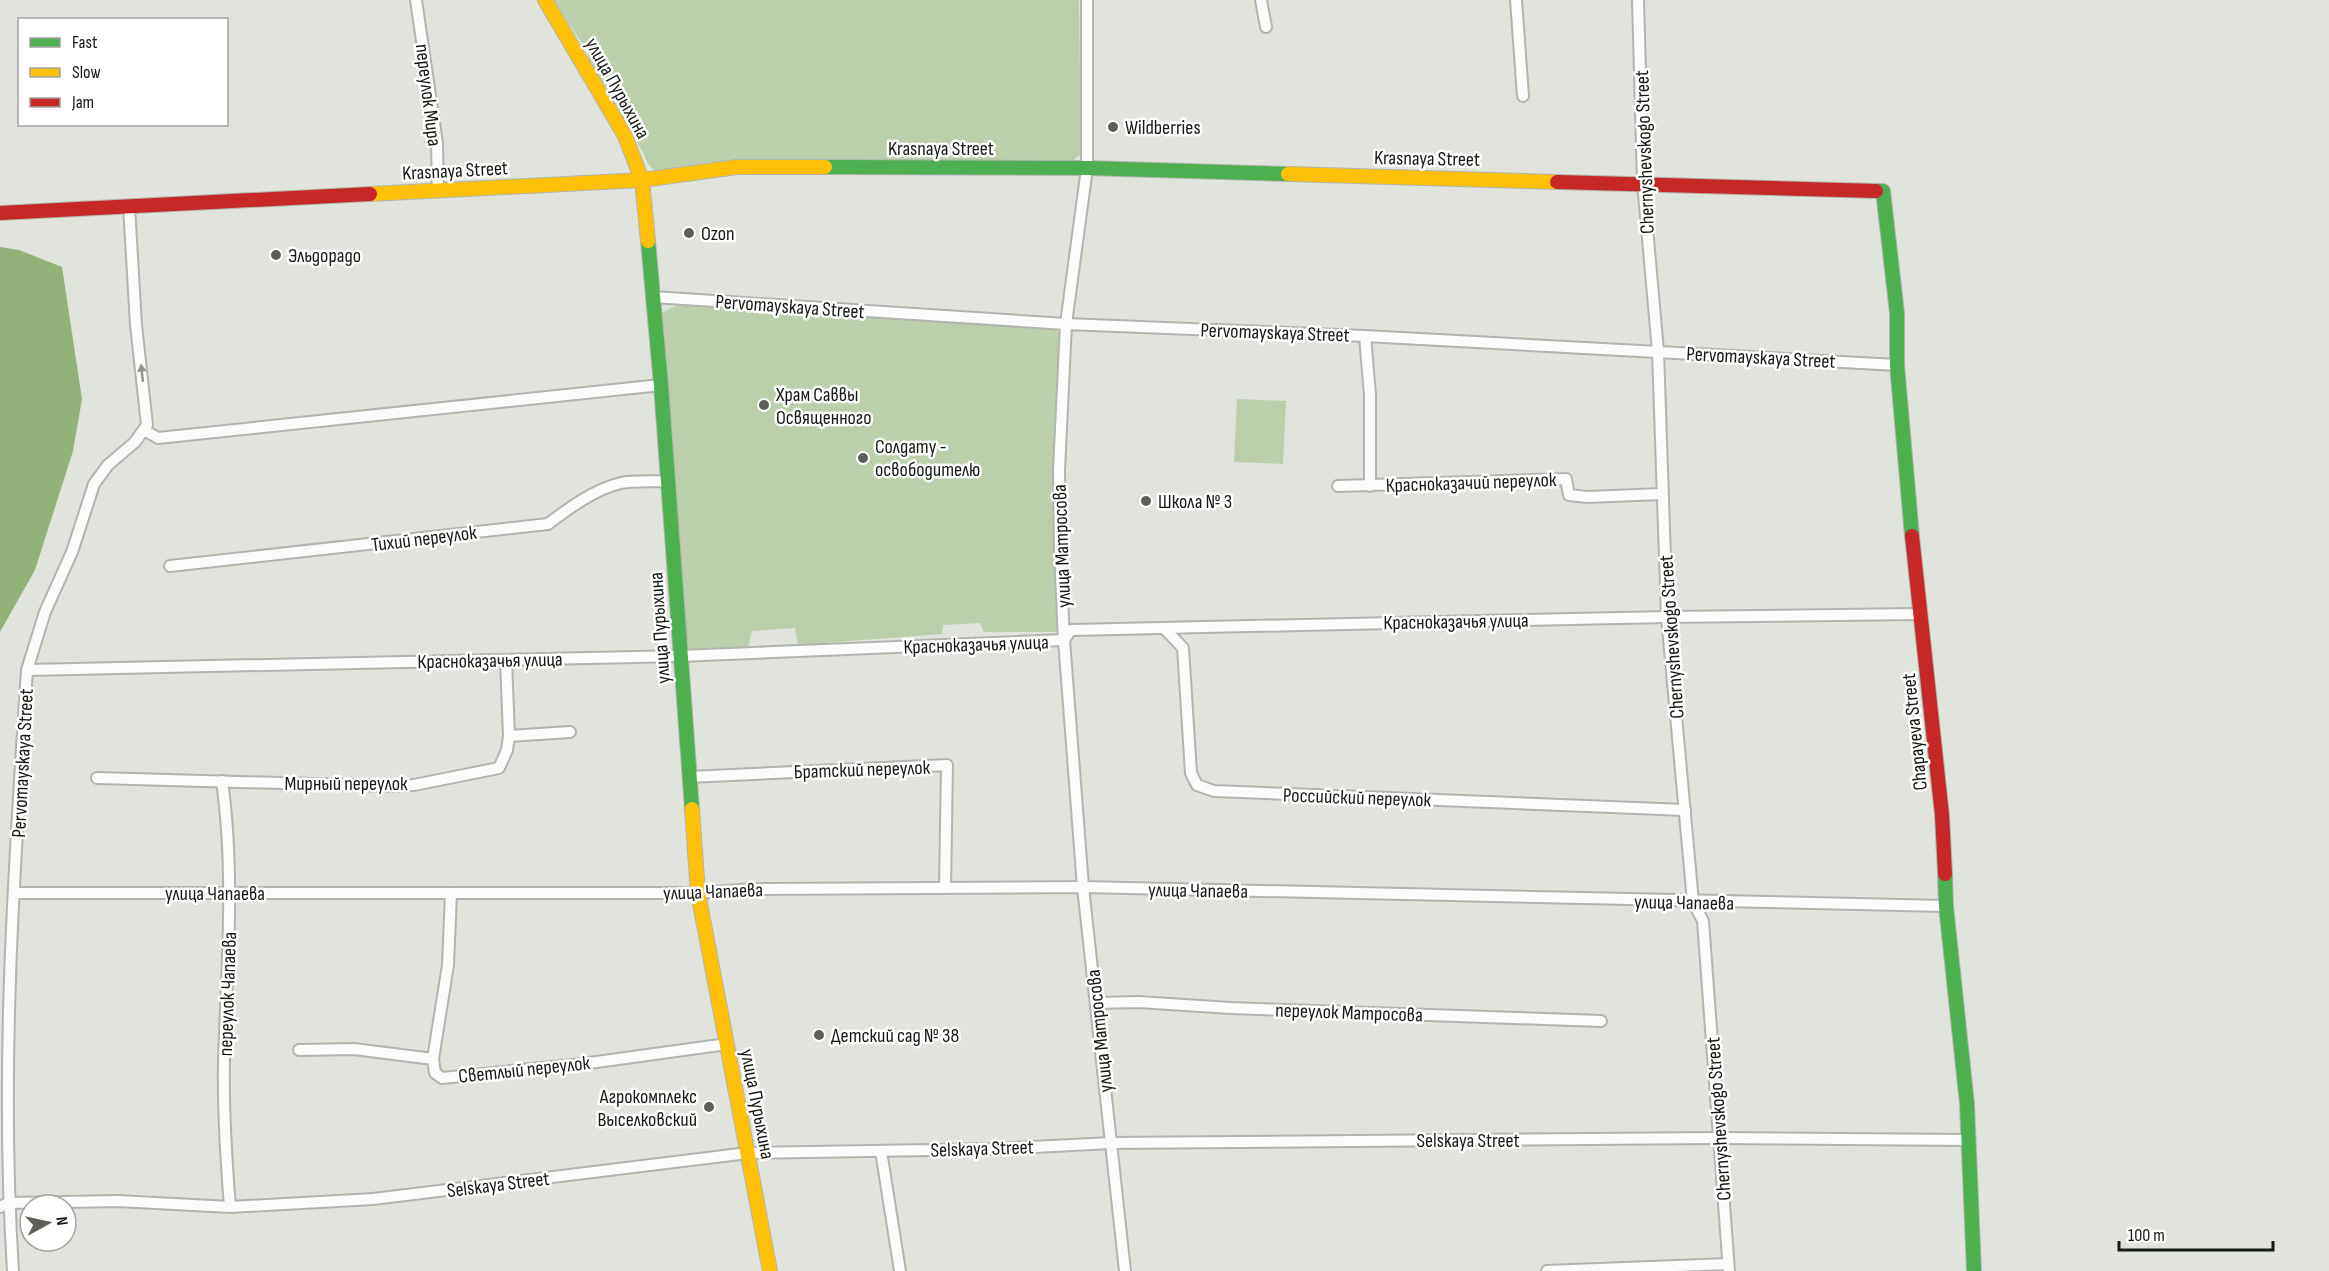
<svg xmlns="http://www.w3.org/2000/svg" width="2329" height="1271" viewBox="0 0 2329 1271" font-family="'Sofia Sans Condensed',sans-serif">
	<rect width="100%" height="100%" fill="#e0e4dc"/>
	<g fill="#bccfad">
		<path d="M553,0H1079L1081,154L1072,161L658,172C649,168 647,162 644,154L589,62L587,51Z"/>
		<polygon points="677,305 1050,327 1059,332 1061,344 1053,491 1061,632 984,632 980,623 943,625 942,634 798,645 795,628 752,631 748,647 687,650 660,314"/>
		<polygon points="1237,399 1286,401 1283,464 1234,462"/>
	</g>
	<polygon fill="#93b279" points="0,247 19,250 62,267 82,399 73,451 35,570 0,632"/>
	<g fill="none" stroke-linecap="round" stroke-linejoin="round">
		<defs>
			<g id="street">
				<polyline points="416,0 437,143 438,191"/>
				<polyline points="1087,0 1087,168 1066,324 1059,470 1060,551 1064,640 1083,887 1125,1271"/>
				<polyline points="1261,0 1266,27"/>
				<polyline points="1516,0 1523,96"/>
				<polyline points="1638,0 1643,183 1658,351 1667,617 1693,902 1703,921 1729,1271"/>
				<polyline points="653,297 1066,324 1365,336 1897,365"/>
				<polyline points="1365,336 1370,395 1370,486"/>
				<polyline points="144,430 158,438 661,385"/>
				<polyline points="1338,486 1566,479 1569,495 1587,497 1662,494"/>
				<path d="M170,566L548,524C569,508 595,489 621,483C635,480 653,482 668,481"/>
				<polyline points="1164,628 1183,648 1191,773 1197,785 1214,791 1685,810"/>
				<polyline points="506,660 509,736"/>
				<polyline points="27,670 681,656 1064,640 1071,630 1667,617 1919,614"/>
				<polyline points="689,777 947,765 945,888"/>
				<polyline points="97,778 386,786 414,785 499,768 507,750 509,736 570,732"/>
				<path d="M222,781C235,874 227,967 224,1060C223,1109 226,1158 230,1207"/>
				<polyline points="15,893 698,893 755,889 1083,887 1946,906"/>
				<polyline points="1096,1003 1139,1002 1230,1008 1601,1021"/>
				<polyline points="299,1050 354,1049 433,1059 435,1073 442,1078 582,1064 727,1044"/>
				<polyline points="433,1059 448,965 451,893"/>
				<polyline points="881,1151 900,1271"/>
				<polyline points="0,1207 8,1203 118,1201 230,1207 373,1199 748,1153 994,1149 1111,1143 1719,1138 1968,1140"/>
				<path d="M13,1271C0,1071 14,870 27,670L45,612L72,552L94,484L108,465L135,442L147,425L136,325L129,206"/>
				<polyline points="1547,1271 1728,1264"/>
			</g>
			<g id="fast">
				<polyline points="825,167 1087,168 1288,174"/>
				<polyline points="1876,191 1883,191 1897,313 1897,365 1912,536"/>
				<polyline points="648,241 661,385 692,809"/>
				<polyline points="1945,874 1946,906 1967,1104 1974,1271"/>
			</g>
			<g id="slow">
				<polyline points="545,0 625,136 642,180 648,241"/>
				<polyline points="1288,174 1557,182"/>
				<polyline points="370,194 642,180 737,167 825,167"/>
				<polyline points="692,809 698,893 770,1271"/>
			</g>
			<g id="jam">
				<polyline points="1557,182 1876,191"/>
				<polyline points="0,213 370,194"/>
				<polyline points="1912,536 1942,815 1945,874"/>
			</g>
		</defs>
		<use href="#street" stroke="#b1b5ae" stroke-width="14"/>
		<use href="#fast" stroke="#b1b5ae" stroke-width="16"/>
		<use href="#slow" stroke="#b1b5ae" stroke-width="16"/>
		<use href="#jam" stroke="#b1b5ae" stroke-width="16"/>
		<use href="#street" stroke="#fafbfa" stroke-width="10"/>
		<use href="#fast" stroke="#4caf50" stroke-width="14"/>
		<use href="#slow" stroke="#ffc107" stroke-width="14"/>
		<use href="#jam" stroke="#c62828" stroke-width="14"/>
	</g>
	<defs><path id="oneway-solid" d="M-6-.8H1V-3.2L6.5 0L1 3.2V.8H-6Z" transform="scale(1.5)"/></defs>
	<use fill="#939592" href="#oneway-solid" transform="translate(142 373) rotate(-96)"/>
	<g fill="#5c6059" stroke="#fff" stroke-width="2">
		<circle cx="1113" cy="127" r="6"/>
		<circle cx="689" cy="233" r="6"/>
		<circle cx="276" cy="255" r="6"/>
		<circle cx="764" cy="405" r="6"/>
		<circle cx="863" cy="458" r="6"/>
		<circle cx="1146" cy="501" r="6"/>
		<circle cx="819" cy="1035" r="6"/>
		<circle cx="709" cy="1107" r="6"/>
	</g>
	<g text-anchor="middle" stroke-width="5" stroke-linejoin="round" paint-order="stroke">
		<g font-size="20" fill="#151913" stroke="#fff">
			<text transform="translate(618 88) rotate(61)" y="7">улица Пурыхина</text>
			<text transform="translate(429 95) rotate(83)" y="7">переулок Мира</text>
			<text x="941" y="155">Krasnaya Street</text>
			<text transform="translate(1644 152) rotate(-92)" y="7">Chernyshevskogo Street</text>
			<text transform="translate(1427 158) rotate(1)" y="7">Krasnaya Street</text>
			<text transform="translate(455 170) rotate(-3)" y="7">Krasnaya Street</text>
			<text transform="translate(790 306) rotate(4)" y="7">Pervomayskaya Street</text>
			<text transform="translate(1275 332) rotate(2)" y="7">Pervomayskaya Street</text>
			<text transform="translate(1761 357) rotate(3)" y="7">Pervomayskaya Street</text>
			<text transform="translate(1471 482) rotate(-2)" y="7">Красноказачий переулок</text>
			<text transform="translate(424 538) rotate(-7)" y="7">Тихий переулок</text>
			<text transform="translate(1061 546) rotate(-92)" y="7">улица Матросова</text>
			<text transform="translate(1456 621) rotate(-1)" y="7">Красноказачья улица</text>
			<text transform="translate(659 628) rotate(-94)" y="7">улица Пурыхина</text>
			<text transform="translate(1671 637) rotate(-94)" y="7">Chernyshevskogo Street</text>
			<text transform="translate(976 644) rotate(-2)" y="7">Красноказачья улица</text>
			<text transform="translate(490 660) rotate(-1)" y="7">Красноказачья улица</text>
			<text transform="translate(1914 732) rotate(-96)" y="7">Chapayeva Street</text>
			<text transform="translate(22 763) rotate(-87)" y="7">Pervomayskaya Street</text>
			<text transform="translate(862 769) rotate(-2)" y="7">Братский переулок</text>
			<text x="346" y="790">Мирный переулок</text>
			<text transform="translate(1357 797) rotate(2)" y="7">Российский переулок</text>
			<text transform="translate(1198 890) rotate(1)" y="7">улица Чапаева</text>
			<text transform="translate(713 891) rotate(-2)" y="7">улица Чапаева</text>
			<text x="215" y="900">улица Чапаева</text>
			<text transform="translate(1684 902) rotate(1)" y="7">улица Чапаева</text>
			<text transform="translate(227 994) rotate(-88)" y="7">переулок Чапаева</text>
			<text transform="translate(1349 1012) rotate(2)" y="7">переулок Матросова</text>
			<text transform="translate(1099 1031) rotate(-96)" y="7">улица Матросова</text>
			<text transform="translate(524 1069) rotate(-6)" y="7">Светлый переулок</text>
			<text transform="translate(758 1104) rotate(79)" y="7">улица Пурыхина</text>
			<text transform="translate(1718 1119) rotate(-94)" y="7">Chernyshevskogo Street</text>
			<text x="1468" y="1147">Selskaya Street</text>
			<text transform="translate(982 1148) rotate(-2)" y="7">Selskaya Street</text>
			<text transform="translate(498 1184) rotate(-7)" y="7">Selskaya Street</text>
		</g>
		<g font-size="20" fill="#151913" stroke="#fff" text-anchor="start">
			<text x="1125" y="134">Wildberries</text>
			<text x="701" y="240">Ozon</text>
			<text x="288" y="262">Эльдорадо</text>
			<text x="776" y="401">Храм Саввы<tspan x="776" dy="23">Освященного</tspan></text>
			<text x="875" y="453">Солдату -<tspan x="875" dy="23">освободителю</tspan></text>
			<text x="1158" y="508">Школа № 3</text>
			<text x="831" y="1042">Детский сад № 38</text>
			<text x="697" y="1103" text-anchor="end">Агрокомплекс<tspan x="697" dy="23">Выселковский</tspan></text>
		</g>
	</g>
	<rect x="18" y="18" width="210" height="108" fill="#ffffff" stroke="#a1a3a1" stroke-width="1.5"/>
	<rect x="30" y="38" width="30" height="9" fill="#4caf50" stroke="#a1a3a1" stroke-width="1.5"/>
	<text x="72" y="48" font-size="18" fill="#151913">Fast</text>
	<rect x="30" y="68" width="30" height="9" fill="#ffc107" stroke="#a1a3a1" stroke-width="1.5"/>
	<text x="72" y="78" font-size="18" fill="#151913">Slow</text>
	<rect x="30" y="98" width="30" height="9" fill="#c62828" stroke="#a1a3a1" stroke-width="1.5"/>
	<text x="72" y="108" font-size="18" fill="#151913">Jam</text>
	<g transform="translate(48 1223) rotate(82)"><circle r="28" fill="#ffffff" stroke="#a1a3a1" stroke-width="1.5"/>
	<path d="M0-4.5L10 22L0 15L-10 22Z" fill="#5c6059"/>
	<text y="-9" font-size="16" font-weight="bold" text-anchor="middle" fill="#151913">N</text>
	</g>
	<path d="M2119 1241v9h154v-9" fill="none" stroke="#151913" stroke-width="3"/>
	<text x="2128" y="1241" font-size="18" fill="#151913" stroke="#ffffff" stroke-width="4.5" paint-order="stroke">100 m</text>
</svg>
